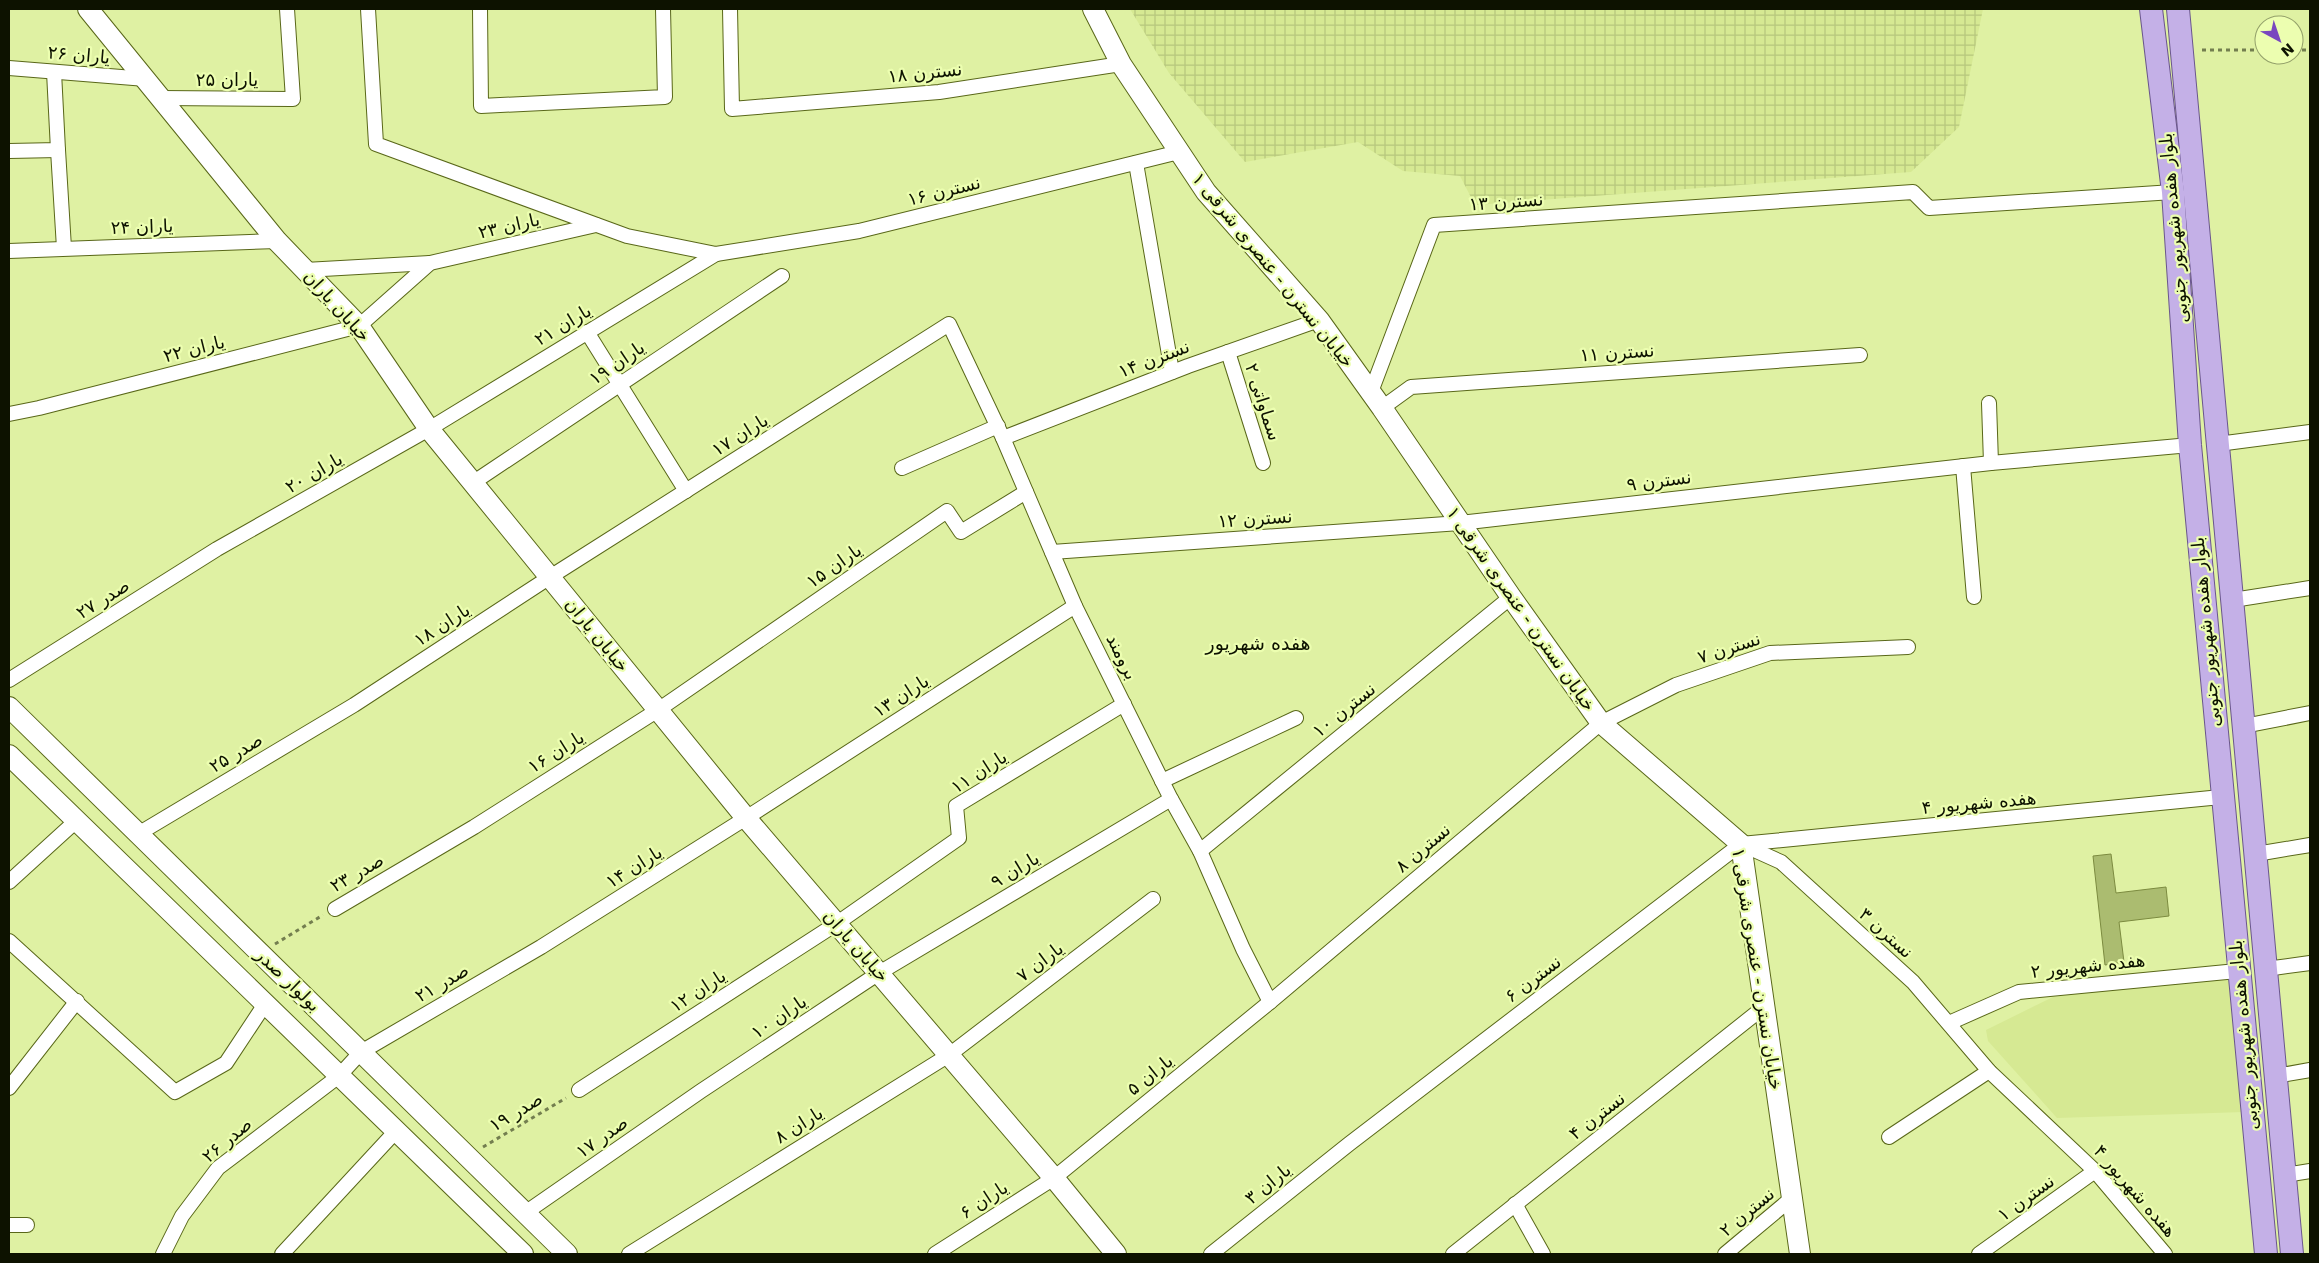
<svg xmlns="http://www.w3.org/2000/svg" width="2319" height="1263" viewBox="0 0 2319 1263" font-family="'DejaVu Sans',Cairo,sans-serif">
	<defs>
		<pattern id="industrial-grid" width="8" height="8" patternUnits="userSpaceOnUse" patternTransform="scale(1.25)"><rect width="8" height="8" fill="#d6e993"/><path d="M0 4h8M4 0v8" fill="none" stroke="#b6c77d"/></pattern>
	</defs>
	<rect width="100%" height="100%" fill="#dff1a3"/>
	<polygon fill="#d6e993" points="2225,975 2233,982 2244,1112 2057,1118 1988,1041 1986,1030 2053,997"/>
	<polygon fill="url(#industrial-grid)" points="1130,9 1983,9 1959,127 1911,172 1475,205 1460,176 1403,171 1358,142 1245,162 1169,73"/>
	<polygon fill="#abbc70" stroke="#7c8b40" points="2111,854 2116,893 2166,887 2169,916 2119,922 2124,962 2105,965 2093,856"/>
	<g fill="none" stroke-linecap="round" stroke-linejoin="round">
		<defs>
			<g id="street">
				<polyline points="368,9 376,144 627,236 716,254 859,231 1179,152"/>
				<polyline points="480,9 481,106 665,97 663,9"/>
				<polyline points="730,9 732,109 939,92 1121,64"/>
				<polyline points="9,68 146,79"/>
				<polyline points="161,98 293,99 287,9"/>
				<polyline points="58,150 64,248"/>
				<polyline points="9,151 58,150 54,72"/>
				<polyline points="1136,163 1172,372"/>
				<polyline points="9,251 277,241"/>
				<polyline points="305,270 430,263"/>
				<polyline points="587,332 686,491"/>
				<polyline points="1228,352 1263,463"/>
				<polyline points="1371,392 1434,225 1913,192 1929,208 2173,192"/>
				<polyline points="1989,403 1991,463"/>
				<polyline points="1382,408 1411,387 1860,355"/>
				<polyline points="9,414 39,408 359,326 430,263 596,225"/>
				<polyline points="1003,438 1188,366 1319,320"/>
				<polyline points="2218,444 2310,432"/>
				<polyline points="1963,466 1974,597"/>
				<polyline points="902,468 998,426"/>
				<polyline points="474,482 782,276"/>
				<polyline points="1052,552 1460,523 1991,463 2190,445"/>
				<polyline points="2233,600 2310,588"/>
				<polyline points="9,680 217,549 429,429 716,254"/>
				<polyline points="2244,726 2310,713"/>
				<polyline points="1162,781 1296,718"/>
				<polyline points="138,834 354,705 550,577 949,324 1003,438 1075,606 1171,799 1200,851 1243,949 1270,1002"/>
				<polyline points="1741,844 1781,862 1913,982 1989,1071 2095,1171 2165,1254"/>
				<polyline points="1741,844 2221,797"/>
				<polyline points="1200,851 1511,597"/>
				<polyline points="2256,854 2310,845"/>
				<polyline points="9,882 76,821"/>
				<polyline points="335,909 474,827 658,710 947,511 961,532 1026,492"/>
				<polyline points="9,941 175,1092 226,1063 265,1004"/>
				<polyline points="2266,969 2310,963"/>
				<polyline points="1949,1023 2019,992 2237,971"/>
				<polyline points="2276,1076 2310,1070"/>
				<polyline points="9,1088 77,1001"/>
				<polyline points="579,1090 836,924 959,838 956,806 1124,704"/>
				<polyline points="1889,1137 1989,1071"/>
				<polyline points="2285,1175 2310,1171"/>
				<polyline points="1515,1204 1543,1254"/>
				<polyline points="525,1213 701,1091 879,973 1171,799"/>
				<polyline points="9,1225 27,1225"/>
				<polyline points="163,1254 182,1216 218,1168 339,1076 361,1052 541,947 746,818 1075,606"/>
				<polyline points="282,1254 396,1131"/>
				<polyline points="629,1254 949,1055 1153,899"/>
				<polyline points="935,1254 1054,1178 1270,1002 1601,723 1676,685 1770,653 1908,647"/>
				<polyline points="1211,1254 1349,1144 1741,844"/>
				<polyline points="1453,1254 1764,1007"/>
				<polyline points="1725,1254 1792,1198"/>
				<polyline points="1979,1254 2095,1171"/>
			</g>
			<g id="secondary">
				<polyline points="88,9 277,241 359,326 429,429 746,818 1054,1178 1116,1254"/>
				<polyline points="1093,9 1121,64 1206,192 1319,320 1382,408 1511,597 1601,723 1741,844 1800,1254"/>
				<polyline points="9,707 567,1254"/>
				<polyline points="9,755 523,1254"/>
			</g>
			<g id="primary">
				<polyline points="2151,9 2173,192 2190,445 2266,1254"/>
				<polyline points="2178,9 2292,1254"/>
			</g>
		</defs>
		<use href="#street" stroke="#596719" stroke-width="16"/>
		<use href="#secondary" stroke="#596719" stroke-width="22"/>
		<use href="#primary" stroke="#6a568c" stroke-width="24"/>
		<g stroke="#737e4f" stroke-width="3" stroke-dasharray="4 4" stroke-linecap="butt">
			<polyline points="2202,50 2264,50"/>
			<polyline points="2294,50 2310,50"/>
			<polyline points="275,944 323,915"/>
			<polyline points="483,1147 566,1098"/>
		</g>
		<use href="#street" stroke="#fff" stroke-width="14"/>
		<use href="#secondary" stroke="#fff" stroke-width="20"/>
		<use href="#primary" stroke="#c4b0e7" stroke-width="22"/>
	</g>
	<g text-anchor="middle" stroke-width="4.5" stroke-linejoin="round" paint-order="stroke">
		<g font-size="18" fill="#0d1200" stroke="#ecfeb0">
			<text transform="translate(79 55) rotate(5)" y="6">یاران ۲۶</text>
			<text transform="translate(925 73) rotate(-6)" y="6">نسترن ۱۸</text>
			<text x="227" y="86">یاران ۲۵</text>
			<text transform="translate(944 191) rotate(-14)" y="6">نسترن ۱۶</text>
			<text transform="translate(1506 202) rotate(-4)" y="6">نسترن ۱۳</text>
			<text transform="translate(509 226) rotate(-13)" y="6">یاران ۲۳</text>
			<text transform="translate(142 227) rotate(-2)" y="6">یاران ۲۴</text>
			<text transform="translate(2174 228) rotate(-95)" y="6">بلوار هفده شهریور جنوبی</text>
			<text transform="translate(1273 270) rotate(51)" y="6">خیابان نسترن - عنصری شرقی ۱</text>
			<text transform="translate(337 306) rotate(48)" y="6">خیابان یاران</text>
			<text transform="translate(563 325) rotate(-31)" y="6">یاران ۲۱</text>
			<text transform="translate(194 349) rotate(-14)" y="6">یاران ۲۲</text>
			<text transform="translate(1617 353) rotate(-4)" y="6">نسترن ۱۱</text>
			<text transform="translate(1154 359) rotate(-21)" y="6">نسترن ۱۴</text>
			<text transform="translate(617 363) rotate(-34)" y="6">یاران ۱۹</text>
			<text transform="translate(1263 402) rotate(72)" y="6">سماواتی ۲</text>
			<text transform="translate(740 435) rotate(-32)" y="6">یاران ۱۷</text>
			<text transform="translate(314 473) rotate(-30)" y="6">یاران ۲۰</text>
			<text transform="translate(1659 481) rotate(-7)" y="6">نسترن ۹</text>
			<text transform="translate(1255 519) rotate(-4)" y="6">نسترن ۱۲</text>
			<text transform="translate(834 566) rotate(-35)" y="6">یاران ۱۵</text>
			<text transform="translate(103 599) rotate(-32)" y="6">صدر ۲۷</text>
			<text transform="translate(1521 609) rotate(55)" y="6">خیابان نسترن - عنصری شرقی ۱</text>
			<text transform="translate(442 625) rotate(-33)" y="6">یاران ۱۸</text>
			<text transform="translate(2206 632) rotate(-95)" y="6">بلوار هفده شهریور جنوبی</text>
			<text transform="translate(597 635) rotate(51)" y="6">خیابان یاران</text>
			<text transform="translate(1729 648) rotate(-18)" y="6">نسترن ۷</text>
			<text transform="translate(1122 657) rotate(64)" y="6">برومند</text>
			<text transform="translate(901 696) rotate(-33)" y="6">یاران ۱۳</text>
			<text transform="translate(1344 710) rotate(-39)" y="6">نسترن ۱۰</text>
			<text transform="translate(556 752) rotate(-32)" y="6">یاران ۱۶</text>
			<text transform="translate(236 753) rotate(-31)" y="6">صدر ۲۵</text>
			<text transform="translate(979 772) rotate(-33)" y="6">یاران ۱۱</text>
			<text transform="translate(1979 803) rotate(-5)" y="6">هفده شهریور ۴</text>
			<text transform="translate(1423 848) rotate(-40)" y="6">نسترن ۸</text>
			<text transform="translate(634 867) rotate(-32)" y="6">یاران ۱۴</text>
			<text transform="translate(1015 870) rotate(-31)" y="6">یاران ۹</text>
			<text transform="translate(357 873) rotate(-30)" y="6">صدر ۲۳</text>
			<text transform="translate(1886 933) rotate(42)" y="6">نسترن ۳</text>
			<text transform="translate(856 946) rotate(49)" y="6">خیابان یاران</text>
			<text transform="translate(1040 962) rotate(-37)" y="6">یاران ۷</text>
			<text transform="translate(2088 966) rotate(-6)" y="6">هفده شهریور ۲</text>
			<text transform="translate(1757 969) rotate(81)" y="6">خیابان نسترن - عنصری شرقی ۱</text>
			<text transform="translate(1533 979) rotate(-37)" y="6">نسترن ۶</text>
			<text transform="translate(288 980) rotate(44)" y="6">بولوار صدر</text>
			<text transform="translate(442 983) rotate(-30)" y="6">صدر ۲۱</text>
			<text transform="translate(698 991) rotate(-33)" y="6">یاران ۱۲</text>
			<text transform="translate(779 1017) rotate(-34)" y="6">یاران ۱۰</text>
			<text transform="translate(2244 1035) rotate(-95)" y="6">بلوار هفده شهریور جنوبی</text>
			<text transform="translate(1150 1075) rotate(-39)" y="6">یاران ۵</text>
			<text transform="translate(516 1112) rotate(-31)" y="6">صدر ۱۹</text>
			<text transform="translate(1597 1116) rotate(-38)" y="6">نسترن ۴</text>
			<text transform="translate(799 1125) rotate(-32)" y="6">یاران ۸</text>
			<text transform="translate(602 1137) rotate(-35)" y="6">صدر ۱۷</text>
			<text transform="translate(227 1140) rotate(-40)" y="6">صدر ۲۶</text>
			<text transform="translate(1268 1184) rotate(-39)" y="6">یاران ۳</text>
			<text transform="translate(2135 1191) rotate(49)" y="6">هفده شهریور ۴</text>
			<text transform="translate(2026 1198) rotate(-36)" y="6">نسترن ۱</text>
			<text transform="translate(984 1200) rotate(-33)" y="6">یاران ۶</text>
			<text transform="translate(1747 1212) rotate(-40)" y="6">نسترن ۲</text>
		</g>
		<g font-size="19" fill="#0d1200" stroke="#ecfeb0">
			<text x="1258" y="650">هفده شهریور</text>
		</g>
	</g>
	<rect width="2319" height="1263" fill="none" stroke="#0d1200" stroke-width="20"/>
	<g transform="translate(2279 40) rotate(140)"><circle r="24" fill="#ecfeb0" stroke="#93a06a"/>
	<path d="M0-4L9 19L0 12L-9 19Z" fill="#7947bf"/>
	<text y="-8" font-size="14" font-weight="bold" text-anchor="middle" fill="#0d1200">N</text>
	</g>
</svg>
